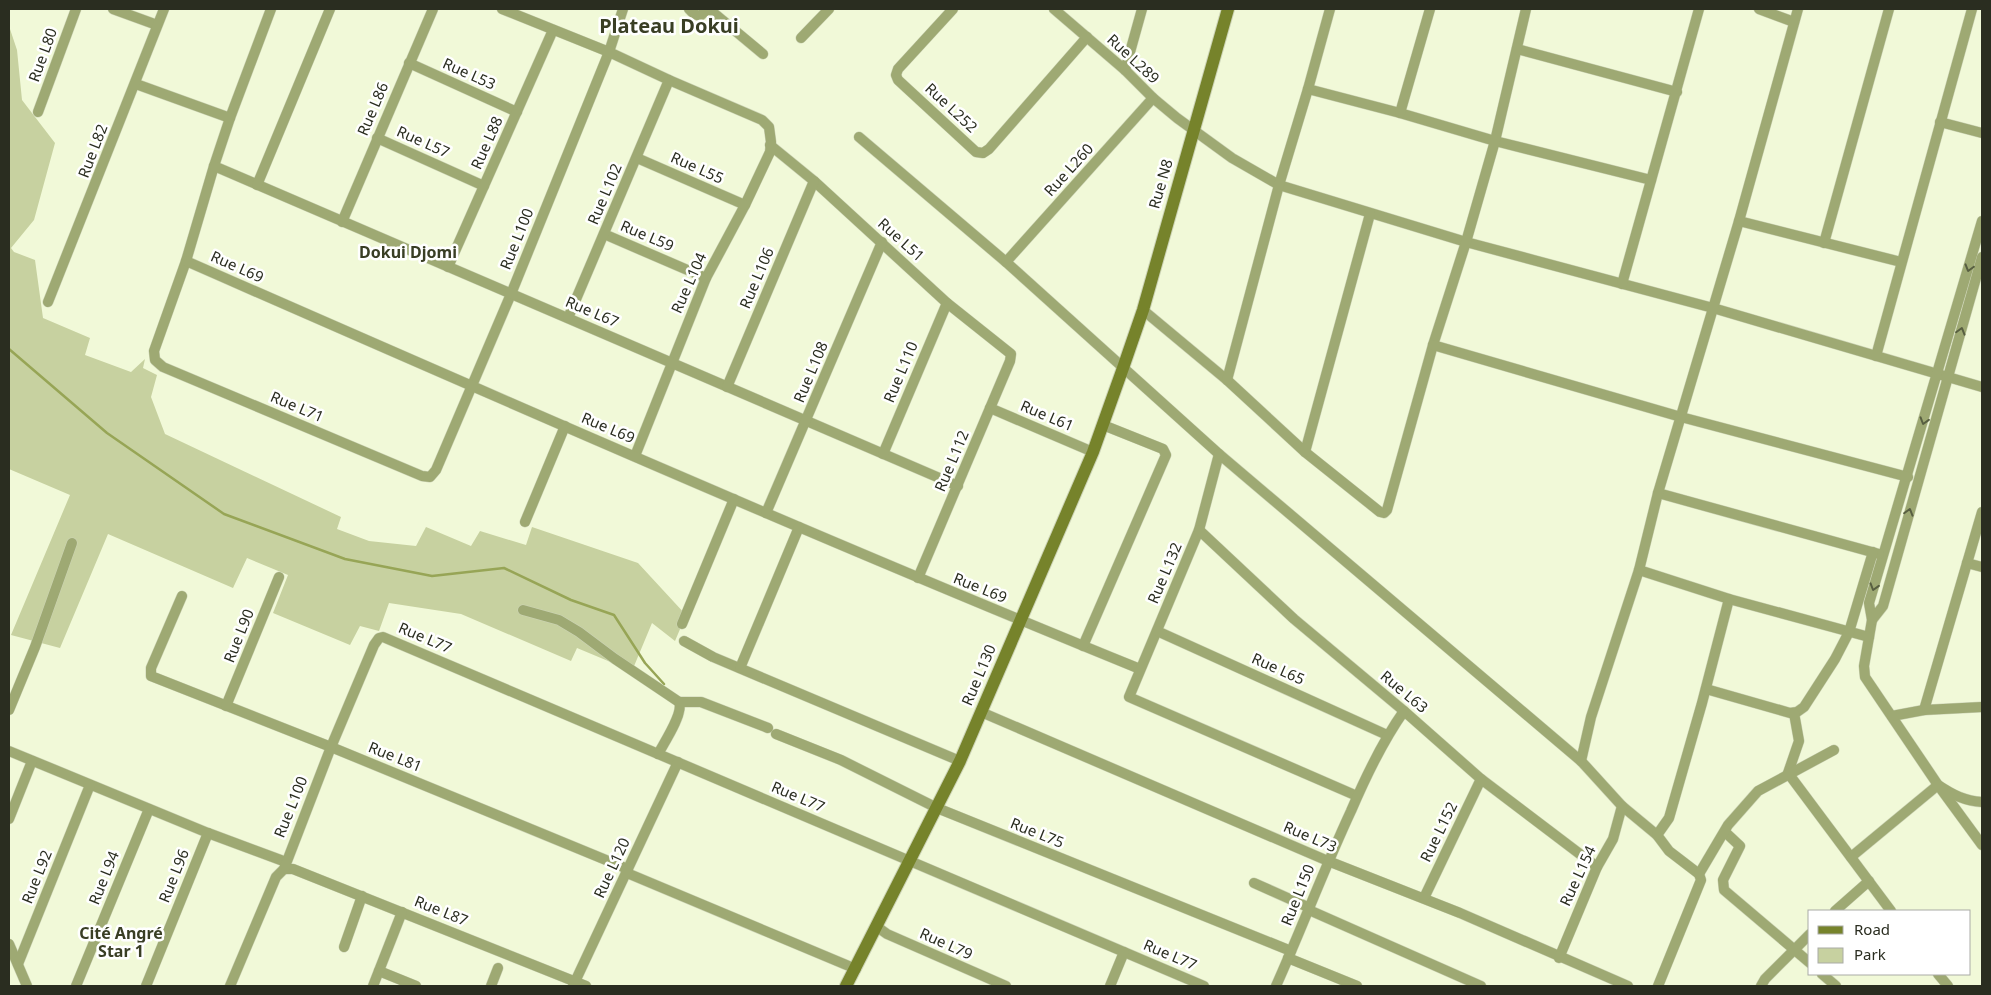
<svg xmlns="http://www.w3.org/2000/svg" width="1991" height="995" viewBox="0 0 1991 995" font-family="'Noto Sans',sans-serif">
	<rect width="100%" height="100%" fill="#f1f9d8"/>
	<polygon fill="#c7d1a0" points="9,26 17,50 22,100 55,143 34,220 11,248 14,252 35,260 43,318 90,338 85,355 131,372 145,359 143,368 157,375 151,397 165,434 341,517 337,529 369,541 416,546 426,527 471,546 480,531 526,545 532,527 638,563 686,615 675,641 652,623 632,671 577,648 571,661 461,614 389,603 379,631 360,626 350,645 273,613 288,575 247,558 233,588 108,534 60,648 11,635 70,495 9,469"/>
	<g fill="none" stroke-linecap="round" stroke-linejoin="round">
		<polyline stroke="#97a556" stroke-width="2.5" points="9,349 107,433 224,514 345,559 432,576 504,568 571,600 614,615 645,663 664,684"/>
		<defs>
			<g id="street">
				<polyline points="113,9 157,25"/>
				<polyline points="271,9 230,118 214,166 186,261 154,351 155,360 163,367 422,476 430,477 436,470 511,294 609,52 623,9"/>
				<polyline points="502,9 609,52 669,80 762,120 769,127 771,142 770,152 745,205 706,278 635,456"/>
				<polyline points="689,9 694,14 700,16 708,9"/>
				<polyline points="709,9 763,54"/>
				<polyline points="953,9 898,69 896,75 898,80 976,152 983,153 989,149 1087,37"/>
				<polyline points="1054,9 1125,70 1153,98 1177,118 1232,158 1279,185 1466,242 1713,308 1982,387"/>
				<polyline points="1759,9 1794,22"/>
				<polyline points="801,38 829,9"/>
				<polyline points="1517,49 1677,92"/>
				<polyline points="409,63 517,112"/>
				<polyline points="1125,70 1142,9"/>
				<polyline points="136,84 230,118"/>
				<polyline points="1308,89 1400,113 1495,141 1651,180"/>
				<polyline points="38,112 76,9"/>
				<polyline points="1400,113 1430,9"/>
				<polyline points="1940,122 1982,133"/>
				<polyline points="859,137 1006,262 1219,454 1581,761 1622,806 1657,835 1669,851 1699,874 1701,880 1658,986"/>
				<polyline points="377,138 484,186"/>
				<polyline points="770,145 814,181 947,303 1011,354 1010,361 918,578"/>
				<polyline points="637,158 745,205"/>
				<polyline points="214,166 958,486"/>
				<polyline points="257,185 330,9"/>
				<polyline points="1739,221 1901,262"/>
				<path d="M1982,221L1869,603L1872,620L1864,666L1865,677L1938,785C1953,795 1965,801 1982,802"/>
				<polyline points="342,222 433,9"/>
				<polyline points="604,234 706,278"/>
				<polyline points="1824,243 1889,9"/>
				<path d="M186,261C503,400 820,539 1140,669"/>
				<polyline points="1006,262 1153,98"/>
				<polyline points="448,267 553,30"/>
				<polyline points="1622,284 1699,9"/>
				<polyline points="48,302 164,9"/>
				<polyline points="1143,310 1227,380 1305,452 1380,512 1384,513 1387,510 1433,345 1466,242 1495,141 1526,9"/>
				<polyline points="568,318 669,80"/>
				<polyline points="1433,345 1681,417 1908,477"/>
				<polyline points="1876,356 1972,9"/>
				<polyline points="1227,380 1279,185 1308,89 1330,9"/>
				<polyline points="727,387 814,181"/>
				<polyline points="990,408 1093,452"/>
				<polyline points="1305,452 1370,214"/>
				<polyline points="883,454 947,303"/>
				<polyline points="1219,454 1199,530 1129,697 1357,796"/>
				<polyline points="1658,493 1879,554"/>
				<polyline points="766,513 882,242"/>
				<polyline points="525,522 565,426"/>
				<polyline points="1199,530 1294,619 1404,711 1481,779 1597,867"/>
				<polyline points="1967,563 1982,567"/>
				<polyline points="1639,570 1729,599 1869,637"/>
				<polyline points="182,596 151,668 151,676 331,747 628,869"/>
				<path d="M523,610L559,620L579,632L615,659L679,702C684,713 664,743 658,754"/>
				<polyline points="1872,620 1883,606 1982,257"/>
				<polyline points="682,624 734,499"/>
				<polyline points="1157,631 1387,735"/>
				<polyline points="684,641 713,657 960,761"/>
				<polyline points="1083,646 1166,455 1163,449 1103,425"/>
				<polyline points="740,668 799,527"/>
				<polyline points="1706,689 1790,713 1797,712 1804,707 1835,659 1849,632 1873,552"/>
				<polyline points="679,702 701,702 768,728"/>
				<polyline points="226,706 279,577"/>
				<polyline points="9,710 35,647 72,543"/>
				<polyline points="1924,710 1982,512"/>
				<polyline points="981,712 1328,861 1460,913 1628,986"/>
				<polyline points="1794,713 1799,741 1788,773 1891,911"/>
				<polyline points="1892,716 1924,710 1982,707"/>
				<polyline points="776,734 841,760 937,808 1291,951"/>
				<polyline points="9,751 208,833 286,862"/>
				<polyline points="1581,761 1591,717 1639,570 1658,493 1739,221 1798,9"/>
				<polyline points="9,819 32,761"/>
				<polyline points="1725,832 1740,846 1723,880 1724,890 1810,963"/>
				<polyline points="1657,835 1669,818 1702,703 1729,599"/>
				<polyline points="1851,857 1938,785 1982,845"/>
				<polyline points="284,869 293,869 586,986"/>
				<polyline points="627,873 856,969"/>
				<polyline points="1699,874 1728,825 1758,791 1834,750"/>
				<polyline points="1254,883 1310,908"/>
				<polyline points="1424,898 1481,779"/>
				<polyline points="1309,910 1481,986"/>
				<polyline points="1835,911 1869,881"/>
				<polyline points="876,926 887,934 1006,986"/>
				<polyline points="9,944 27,986"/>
				<polyline points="344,947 362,896"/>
				<polyline points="1288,958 1357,986"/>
				<polyline points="1559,958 1597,867 1613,839 1622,806"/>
				<polyline points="18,964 90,785"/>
				<polyline points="379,971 416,986"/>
				<polyline points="1822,974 1836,986"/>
				<polyline points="1938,974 1948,986"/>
				<polyline points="76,986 149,809"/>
				<polyline points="146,986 208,833"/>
				<polyline points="230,986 276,877 284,869 331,747 374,645 379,638 383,637 1204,986"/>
				<polyline points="373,986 402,912"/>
				<polyline points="491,986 498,968"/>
				<polyline points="573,986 678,762"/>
				<polyline points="1110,986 1124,952"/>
				<path d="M1276,986C1302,928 1324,869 1351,811C1366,776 1382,742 1404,711"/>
				<polyline points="1761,986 1765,979 1810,934"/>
			</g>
			<polyline id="secondary" points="846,986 960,761 1093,452 1123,368 1143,310 1228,9"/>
		</defs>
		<use href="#street" stroke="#cdd4b7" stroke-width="11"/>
		<use href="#secondary" stroke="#cdd4b7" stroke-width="14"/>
		<use href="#street" stroke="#9ea973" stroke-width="10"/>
		<use href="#secondary" stroke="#76832b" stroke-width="12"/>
	</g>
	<defs><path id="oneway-chevron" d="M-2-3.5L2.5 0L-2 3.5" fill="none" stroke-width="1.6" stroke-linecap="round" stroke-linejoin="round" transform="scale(1.25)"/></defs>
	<g stroke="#585f41">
		<use href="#oneway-chevron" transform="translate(1969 268) rotate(106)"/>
		<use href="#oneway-chevron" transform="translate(1961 331) rotate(-74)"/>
		<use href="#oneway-chevron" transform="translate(1924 421) rotate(107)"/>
		<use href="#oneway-chevron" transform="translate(1909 512) rotate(-74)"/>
		<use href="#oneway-chevron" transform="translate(1874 587) rotate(107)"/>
	</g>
	<g text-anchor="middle" stroke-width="5" stroke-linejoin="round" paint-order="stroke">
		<g font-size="15" fill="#2a2d20" stroke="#fff">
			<text transform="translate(43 55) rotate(-70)" y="5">Rue L80</text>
			<text transform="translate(1133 59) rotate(43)" y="5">Rue L289</text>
			<text transform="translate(469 74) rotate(24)" y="5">Rue L53</text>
			<text transform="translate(951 108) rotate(43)" y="5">Rue L252</text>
			<text transform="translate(373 109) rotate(-67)" y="5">Rue L86</text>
			<text transform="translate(423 142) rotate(24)" y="5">Rue L57</text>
			<text transform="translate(487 143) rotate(-66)" y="5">Rue L88</text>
			<text transform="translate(93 151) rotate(-69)" y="5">Rue L82</text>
			<text transform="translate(697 168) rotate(24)" y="5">Rue L55</text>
			<text transform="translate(1069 170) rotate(-48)" y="5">Rue L260</text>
			<text transform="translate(1161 184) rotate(-74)" y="5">Rue N8</text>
			<text transform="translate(605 194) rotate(-67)" y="5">Rue L102</text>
			<text transform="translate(647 236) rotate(23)" y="5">Rue L59</text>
			<text transform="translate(517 239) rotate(-68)" y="5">Rue L100</text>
			<text transform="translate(901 240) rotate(42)" y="5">Rue L51</text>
			<text transform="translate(237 267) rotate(24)" y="5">Rue L69</text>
			<text transform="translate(757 278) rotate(-67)" y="5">Rue L106</text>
			<text transform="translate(689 283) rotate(-66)" y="5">Rue L104</text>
			<text transform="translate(592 312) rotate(23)" y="5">Rue L67</text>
			<text transform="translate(811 372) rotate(-67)" y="5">Rue L108</text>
			<text transform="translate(901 372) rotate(-67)" y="5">Rue L110</text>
			<text transform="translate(297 407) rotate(23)" y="5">Rue L71</text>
			<text transform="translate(1047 416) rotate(23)" y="5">Rue L61</text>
			<text transform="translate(608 428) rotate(23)" y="5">Rue L69</text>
			<text transform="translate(952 461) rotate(-67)" y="5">Rue L112</text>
			<text transform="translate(1165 573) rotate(-67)" y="5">Rue L132</text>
			<text transform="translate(980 588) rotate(22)" y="5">Rue L69</text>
			<text transform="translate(239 636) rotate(-68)" y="5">Rue L90</text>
			<text transform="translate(425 638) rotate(23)" y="5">Rue L77</text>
			<text transform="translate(1278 669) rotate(24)" y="5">Rue L65</text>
			<text transform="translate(979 675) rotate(-67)" y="5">Rue L130</text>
			<text transform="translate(1404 692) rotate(40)" y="5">Rue L63</text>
			<text transform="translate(395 757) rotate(22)" y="5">Rue L81</text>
			<text transform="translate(798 797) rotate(23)" y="5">Rue L77</text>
			<text transform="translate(291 807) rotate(-68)" y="5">Rue L100</text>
			<text transform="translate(1439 832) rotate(-64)" y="5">Rue L152</text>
			<text transform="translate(1037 833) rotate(22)" y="5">Rue L75</text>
			<text transform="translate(1310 837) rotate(23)" y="5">Rue L73</text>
			<text transform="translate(612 868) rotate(-65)" y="5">Rue L120</text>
			<text transform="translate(174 876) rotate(-68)" y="5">Rue L96</text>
			<text transform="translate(1578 876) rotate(-65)" y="5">Rue L154</text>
			<text transform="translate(37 877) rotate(-68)" y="5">Rue L92</text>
			<text transform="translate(104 878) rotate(-68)" y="5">Rue L94</text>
			<text transform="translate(1298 895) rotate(-68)" y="5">Rue L150</text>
			<text transform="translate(441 911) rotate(22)" y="5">Rue L87</text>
			<text transform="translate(946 944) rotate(24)" y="5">Rue L79</text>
			<text transform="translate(1170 955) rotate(23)" y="5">Rue L77</text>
		</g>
		<g font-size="16" font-weight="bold" fill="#393e24" stroke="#fff">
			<text x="408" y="258">Dokui Djomi</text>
			<text x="121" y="939">Cité Angré<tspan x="121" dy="18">Star 1</tspan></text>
		</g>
		<g font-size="20" font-weight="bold" fill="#393e24" stroke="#fff">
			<text x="669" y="33">Plateau Dokui</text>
		</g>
	</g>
	<rect width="1991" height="995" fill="none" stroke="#2a2d20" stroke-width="20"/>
	<rect x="1808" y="910" width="162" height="65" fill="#ffffff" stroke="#aaaba6"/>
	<rect x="1818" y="926" width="25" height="8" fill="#76832b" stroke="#aaaba6"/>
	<text x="1854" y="935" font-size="15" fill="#2a2d20">Road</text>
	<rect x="1818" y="948" width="25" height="15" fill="#c7d1a0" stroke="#aaaba6"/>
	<text x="1854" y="960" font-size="15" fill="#2a2d20">Park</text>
</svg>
